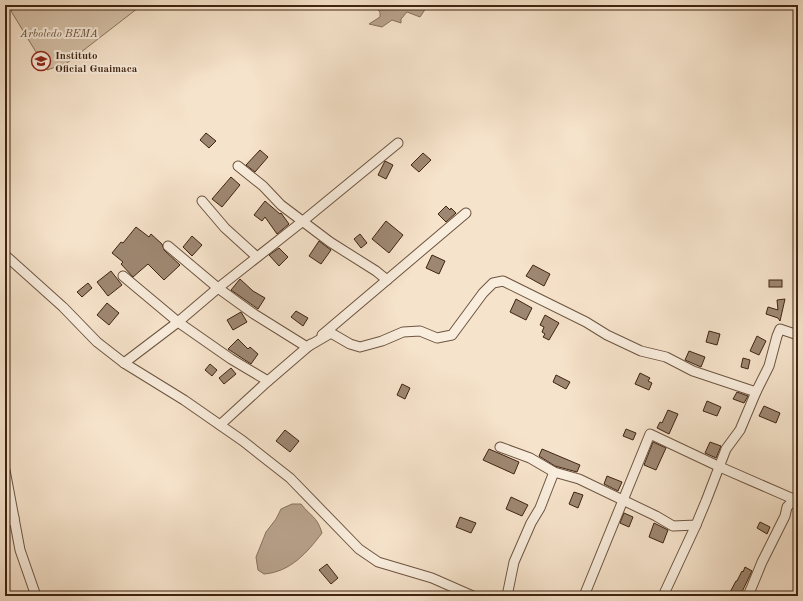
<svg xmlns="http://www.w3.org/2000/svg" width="803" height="601" viewBox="0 0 803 601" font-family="'Old Standard TT',serif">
	<rect width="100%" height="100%" fill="#f6e3cb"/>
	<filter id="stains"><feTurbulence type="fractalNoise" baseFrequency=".005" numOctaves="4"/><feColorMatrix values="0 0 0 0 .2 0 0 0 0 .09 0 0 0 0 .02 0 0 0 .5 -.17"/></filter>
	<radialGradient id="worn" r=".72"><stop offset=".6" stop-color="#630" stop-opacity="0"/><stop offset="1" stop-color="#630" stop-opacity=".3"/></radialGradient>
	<polygon fill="#d7c3ab" stroke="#8b745e" points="18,5 132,5 138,8 67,63 47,70 11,11"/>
	<g fill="#b8a28c" stroke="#88705b">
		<polygon points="373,5 428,5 420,17 407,12 401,19 401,23 392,20 382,27 369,24 380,17 380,12"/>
		<path d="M292,504H301C310,516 317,516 322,533C307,553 290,572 264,574L258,570L256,557L266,532L276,519L281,509Z"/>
	</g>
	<g fill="#9e8772" stroke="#3f2411">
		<polygon points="206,133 216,141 209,148 200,140"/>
		<polygon points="260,150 268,157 255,172 246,165"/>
		<polygon points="423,153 431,160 419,172 411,165"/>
		<polygon points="385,161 393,165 386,179 378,175"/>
		<polygon points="231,177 240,185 222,207 212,199"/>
		<polygon points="265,201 280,214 281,213 289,224 277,234 265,217 262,221 254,215"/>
		<polygon points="446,206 450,210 451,208 456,213 446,222 438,214"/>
		<polygon points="386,221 403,235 389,253 372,239"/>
		<polygon points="136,227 149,237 151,234 162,244 164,250 180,265 164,280 148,264 133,277 121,264 123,262 112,253 121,242 123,243"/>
		<polygon points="360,234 367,243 361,248 354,239"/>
		<polygon points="192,236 202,245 192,256 183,247"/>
		<polygon points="319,241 331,250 321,264 309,256"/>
		<polygon points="279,248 288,257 279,266 269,255"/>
		<polygon points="432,255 445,261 439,274 426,268"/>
		<polygon points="533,265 550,274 544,286 526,276"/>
		<polygon points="111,271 122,285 108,296 97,282"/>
		<polygon points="240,279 253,291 265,298 258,309 231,290"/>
		<rect x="769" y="280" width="13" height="7"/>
		<polygon points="88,283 92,288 82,297 77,292"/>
		<polygon points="516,299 532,308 526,320 510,312"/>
		<polygon points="785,299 780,321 778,318 766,314 768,307 778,310 777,300"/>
		<polygon points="107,303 119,313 109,325 97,315"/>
		<polygon points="296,311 308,318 303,326 291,317"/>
		<polygon points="241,312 247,322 233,330 227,320"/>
		<polygon points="545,315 559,323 549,340 543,337 545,334 542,332 544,327 540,325"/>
		<polygon points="709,331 720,334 717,345 706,342"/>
		<polygon points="757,336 766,341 759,355 750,351"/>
		<polygon points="238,339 248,349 250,347 258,354 251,364 228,349"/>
		<polygon points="689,351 705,357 701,367 685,360"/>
		<polygon points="743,358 750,360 748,369 741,367"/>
		<polygon points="210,364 217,370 212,376 205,370"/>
		<polygon points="231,368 236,374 224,384 219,378"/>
		<polygon points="640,373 650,378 648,381 652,383 649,390 635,384"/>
		<polygon points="556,375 570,382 566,389 553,382"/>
		<polygon points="402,384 410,388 405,399 397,395"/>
		<polygon points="737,392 748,396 744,403 733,399"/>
		<polygon points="707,401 721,407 717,416 703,411"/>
		<polygon points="764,406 780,413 776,423 759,416"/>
		<polygon points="668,410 678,414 669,434 657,428 660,422 662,423"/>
		<polygon points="626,429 636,433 633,440 623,436"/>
		<polygon points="285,430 299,441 290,452 276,441"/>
		<polygon points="653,442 666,448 656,470 644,465"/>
		<polygon points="710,442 721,446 716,458 705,453"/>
		<polygon points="489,449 519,462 514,474 483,460"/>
		<polygon points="542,449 580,465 577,472 555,466 539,456"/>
		<polygon points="607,476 622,482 618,491 604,484"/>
		<polygon points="574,492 583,495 578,508 569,504"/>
		<polygon points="511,497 528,505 522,516 506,509"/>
		<polygon points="624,513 633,517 629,527 620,523"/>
		<polygon points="460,517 476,523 471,533 456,527"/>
		<polygon points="760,522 770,527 767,534 757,528"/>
		<polygon points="654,523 668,530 663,543 649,537"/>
		<polygon points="327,564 338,578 331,584 319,570"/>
		<polygon points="745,567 752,571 740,596 728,596 736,581 737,581 742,571 743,572"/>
	</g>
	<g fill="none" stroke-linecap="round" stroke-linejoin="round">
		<defs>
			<g id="minor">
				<polyline points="238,166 263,186 281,205 330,242 376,271 387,280"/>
				<polyline points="202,201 225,228 257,257"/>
				<polyline points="168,246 218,288 254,314 307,347 331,333 350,344 360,347 382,341 403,332 420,331 437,338 452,335 483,293 493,283 503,281 586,322 607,335 641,351 666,357 693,371 756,392 769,366 777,336 780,329 798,335"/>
				<polyline points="5,255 63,307 97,342 124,363 184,400 243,441 290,478 359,549 378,562 432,578 473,596"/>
				<polyline points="123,276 178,322 231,359 268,381 311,344"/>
				<polyline points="322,335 466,213"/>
				<polyline points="124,363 178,322 218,288 303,221 398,143"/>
				<polyline points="220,425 268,381"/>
				<polyline points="500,447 530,458 554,472 579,479 656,516 673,526 696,525 706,501 726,449 740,430 756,392"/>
				<polyline points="5,470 20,550 36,596"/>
				<polyline points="5,523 14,518"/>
				<polyline points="507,596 514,562 531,523 540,508 554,472"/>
				<polyline points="584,596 650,434 720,467 798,501"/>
				<polyline points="663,596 696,525"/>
				<polyline points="748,596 762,562 785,516 787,507 794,500"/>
			</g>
		</defs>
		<use href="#minor" stroke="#6d5440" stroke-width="11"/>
		<use href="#minor" stroke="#f9eddd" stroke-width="9"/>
	</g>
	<defs>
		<symbol id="school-ring" viewBox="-11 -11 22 22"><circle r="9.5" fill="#f9eddd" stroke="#8f2418" stroke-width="1.5"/><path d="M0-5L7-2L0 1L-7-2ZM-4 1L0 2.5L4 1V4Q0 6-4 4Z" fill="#8f2418"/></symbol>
	</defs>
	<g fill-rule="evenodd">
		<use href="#school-ring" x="30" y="50" width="22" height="22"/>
	</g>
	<g text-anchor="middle" stroke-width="4" stroke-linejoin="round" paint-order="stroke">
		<g font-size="11" font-style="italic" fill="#654c38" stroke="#f9eddd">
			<text x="59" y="37">Arboledo BEMA</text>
		</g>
		<g font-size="11" font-weight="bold" fill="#3f2411" stroke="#f9eddd" text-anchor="start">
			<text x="55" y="59">Instituto<tspan x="55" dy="13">Oficial Guaimaca</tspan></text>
		</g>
	</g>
	<rect width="803" height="601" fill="none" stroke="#f6e3cb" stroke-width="20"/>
	<rect x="6" y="6" width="791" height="589" fill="none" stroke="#3f2411" stroke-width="2"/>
	<rect x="10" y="10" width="783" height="581" fill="none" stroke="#3f2411"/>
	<rect width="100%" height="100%" filter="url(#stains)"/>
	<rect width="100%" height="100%" fill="url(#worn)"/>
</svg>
